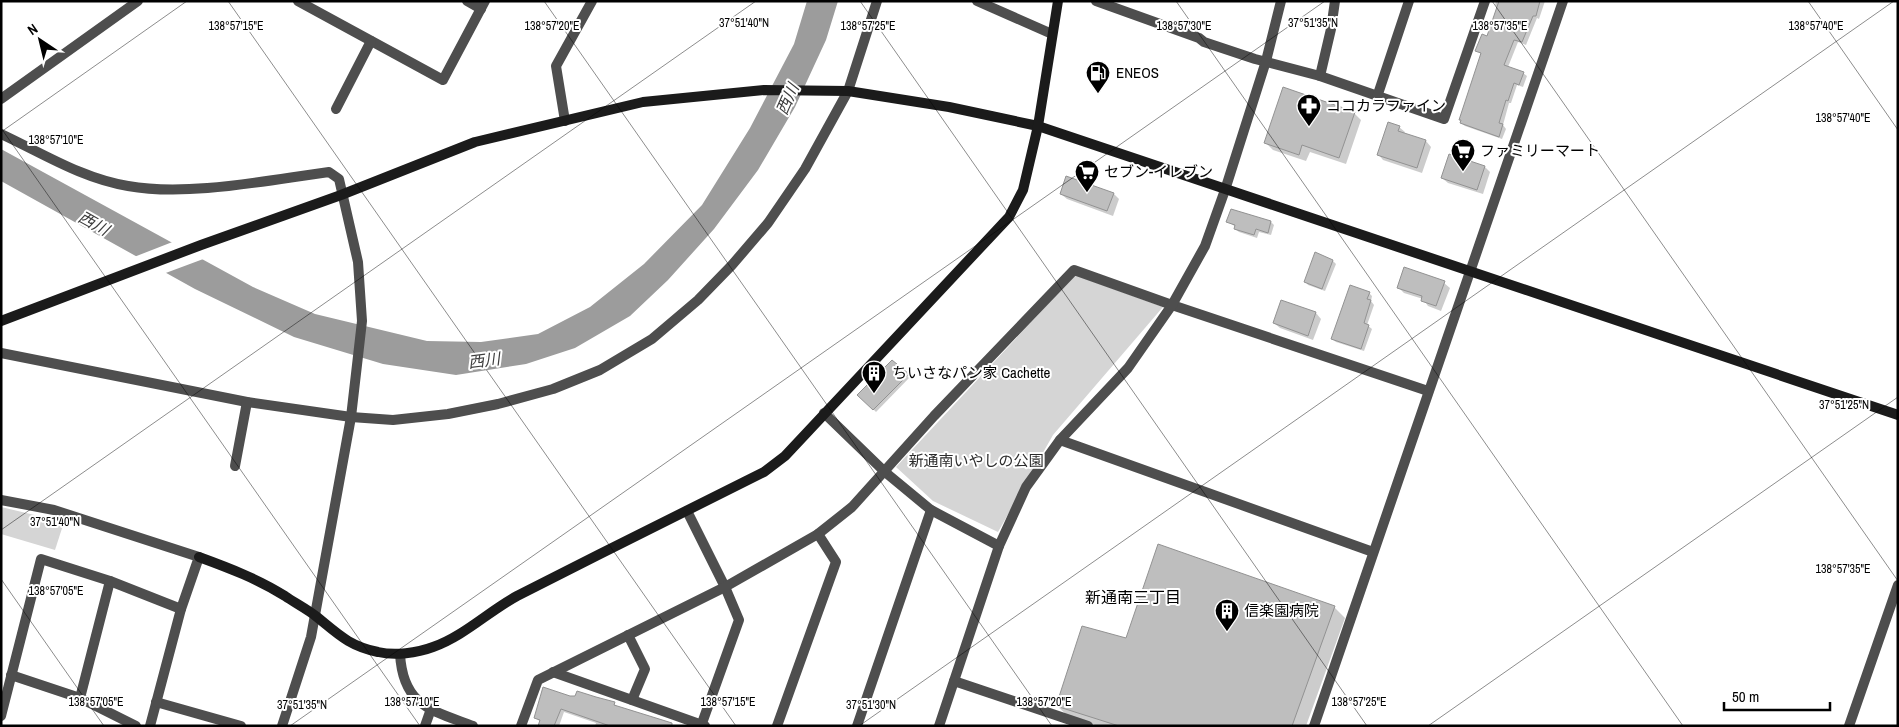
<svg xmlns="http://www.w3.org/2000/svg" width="1899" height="727" viewBox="0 0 1899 727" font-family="'Archivo Narrow','Noto Sans JP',sans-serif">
	<rect width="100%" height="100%" fill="#fff"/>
	<g fill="#d5d5d5">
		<polygon points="1075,275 1163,307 1053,435 998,532 933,501 896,467"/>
		<polygon points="1,507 64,522 55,550 1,534"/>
	</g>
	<polygon fill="#9c9c9c" points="807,1 838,1 826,40 795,107 758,170 714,229 668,280 630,316 575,348 526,364 456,375 383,364 294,337 195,289 1,181 1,149 253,287 315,314 427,341 481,342 538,334 590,307 644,264 702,205 750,128 794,44"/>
	<polygon fill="#fff" points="175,241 206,258 163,274 134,257"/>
	<g fill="#0003">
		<polygon points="1496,1 1545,1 1539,19 1537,18 1526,45 1518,42 1508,67 1523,73 1527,76 1523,87 1517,85 1511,103 1509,103 1503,125 1506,129 1502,139 1465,126 1461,123 1482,55 1477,50 1488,38 1498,9 1495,5"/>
		<polygon points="1354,113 1361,120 1346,164 1310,152 1306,161 1273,150 1265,142"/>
		<polygon points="1399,127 1405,132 1404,134 1426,141 1431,147 1422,173 1383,160 1378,154"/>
		<polygon points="1485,167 1490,172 1483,194 1448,183 1442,178"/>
		<polygon points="1061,194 1114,194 1119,199 1113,216 1067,199"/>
		<polygon points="1228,222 1271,222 1274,225 1271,235 1259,232 1257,238 1239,232 1235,229 1236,227"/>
		<polygon points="1333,261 1336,264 1325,291 1308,285 1305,281"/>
		<polygon points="1444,283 1450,288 1441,311 1428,306 1423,299 1404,293 1398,287"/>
		<polygon points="1369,293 1372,296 1371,301 1374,305 1367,325 1372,329 1364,351 1336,342 1332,339"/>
		<polygon points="1316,313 1321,319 1313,340 1280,328 1274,323"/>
		<polygon points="892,361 910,377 876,412 859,395"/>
		<polygon points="1334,607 1345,618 1306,726 1098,726 1068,716 1057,706 1127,640"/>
		<polygon points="570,697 614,704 618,707 668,722 672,725 595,726 596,723 564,712 559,726 539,726 541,722 535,718"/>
	</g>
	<g fill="#bebebe" stroke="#929292">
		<polygon points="1499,1 1540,1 1536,16 1533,16 1522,42 1514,40 1504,65 1524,72 1519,85 1514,83 1508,101 1506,100 1499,123 1503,124 1499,137 1460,123 1461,120 1459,120 1481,53 1475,51 1482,34 1487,36"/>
		<polygon points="1283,87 1355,112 1339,158 1302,145 1299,155 1264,143"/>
		<polygon points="1388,122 1400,126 1398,131 1426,140 1417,168 1377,155"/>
		<polygon points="1449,154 1485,166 1477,190 1441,178"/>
		<polygon points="1066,176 1114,193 1107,211 1060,194"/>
		<polygon points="1231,209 1271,221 1268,233 1256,229 1254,235 1234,229 1235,225 1226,222"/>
		<polygon points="1315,252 1333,260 1322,289 1304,282"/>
		<polygon points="1404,267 1445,281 1436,306 1421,301 1422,296 1397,288"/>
		<polygon points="1350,285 1370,292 1367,299 1371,300 1364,323 1369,325 1361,349 1331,339"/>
		<polygon points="1281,300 1316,312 1308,336 1273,323"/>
		<polygon points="892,360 909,374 873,410 857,395"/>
		<polygon points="1158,544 1335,606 1292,726 1119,726 1056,706 1082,626 1126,638"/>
		<polygon points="543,687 570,696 575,696 577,691 596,697 615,702 614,705 672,723 672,726 610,726 561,709 554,726 538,726 540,720 534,718"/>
	</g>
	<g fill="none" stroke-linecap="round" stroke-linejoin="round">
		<g stroke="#4e4e4e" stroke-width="10">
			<polyline points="298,1 443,80 485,1"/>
			<polyline points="467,1 481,9"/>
			<polyline points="977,1 1052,34"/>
			<polyline points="1096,1 1199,38 1204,42 1255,59 1320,76 1444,119 1485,1"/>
			<polyline points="1320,76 1331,29 1335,1"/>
			<polyline points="1377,97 1409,1"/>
			<polyline points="1,99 138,1"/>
			<polyline points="336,109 371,41"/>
			<polyline points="565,121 556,66 592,1"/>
			<path d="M1,134C42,153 83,179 128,186C188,197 268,180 329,172L339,179L358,262L362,321L357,365L351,417L311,637L282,726"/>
			<polyline points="1,353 247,402 351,417 393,420 448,414 498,404 553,389 600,370 652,339 698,300 732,265 768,223 805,169 848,91 877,1"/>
			<polyline points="824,413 885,472 931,510 999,546"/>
			<polyline points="1060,440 1373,552"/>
			<polyline points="235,466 247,402"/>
			<polyline points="1,500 54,510 199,557 181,609 150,726"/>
			<polyline points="687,511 725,587 739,620 701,726"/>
			<polyline points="628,635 645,669 632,700"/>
			<path d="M400,654C403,706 431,710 473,726"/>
			<polyline points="553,672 705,726"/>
			<polyline points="11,675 80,698 136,726"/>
			<polyline points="954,681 1088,726"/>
			<polyline points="80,698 110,581"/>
			<polyline points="156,702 241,726"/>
			<polyline points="1,716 41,559 110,581 181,609"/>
			<polyline points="425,726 431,709"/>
			<polyline points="521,726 538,680 725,587 818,534 852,507 934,416 1074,270 1172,305 1428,391"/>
			<polyline points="777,726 836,562 818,534"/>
			<polyline points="857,726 931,510"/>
			<polyline points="939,726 999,546 1026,487 1060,440 1128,368 1172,305 1205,246 1225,190 1266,61 1281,1"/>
			<polyline points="1314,726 1563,1"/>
			<polyline points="1849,726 1898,585"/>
		</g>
		<g stroke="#1b1b1b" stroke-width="10">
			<polyline points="1,321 201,245 341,195 475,142 643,102 764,90 848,91 949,107 1038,126 1898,415"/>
			<path d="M199,557C229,568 258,579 285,596C295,603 307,609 317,617C338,634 349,646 378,652C395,656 417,653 433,647C464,636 489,611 517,596C599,554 682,513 764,472L785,456L1009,217L1023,190L1038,126L1058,1"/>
		</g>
	</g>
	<path fill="none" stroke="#000" stroke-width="1" stroke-opacity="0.45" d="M228,1L736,726M544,1L1052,726M860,1L1367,726M1176,1L1683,726M1492,1L1898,581M1808,1L1898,130M1,128L420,726M1,132L187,1M1,530L756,1M1,579L104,726M290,726L1325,1M859,726L1894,1M1428,726L1898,397"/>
	<defs>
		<symbol id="fuel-pin" viewBox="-11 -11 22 30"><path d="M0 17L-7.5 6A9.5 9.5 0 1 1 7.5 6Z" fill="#000" stroke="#fff"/><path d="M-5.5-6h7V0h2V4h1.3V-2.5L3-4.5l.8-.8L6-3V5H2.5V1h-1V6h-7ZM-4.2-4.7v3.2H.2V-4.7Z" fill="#fff"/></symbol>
		<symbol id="pharmacy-pin" viewBox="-11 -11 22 30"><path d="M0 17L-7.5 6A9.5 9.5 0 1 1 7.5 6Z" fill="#000" stroke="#fff"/><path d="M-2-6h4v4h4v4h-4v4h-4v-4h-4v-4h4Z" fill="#fff"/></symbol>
		<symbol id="supermarket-pin" viewBox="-11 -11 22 30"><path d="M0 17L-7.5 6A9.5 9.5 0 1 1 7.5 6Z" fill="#000" stroke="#fff"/><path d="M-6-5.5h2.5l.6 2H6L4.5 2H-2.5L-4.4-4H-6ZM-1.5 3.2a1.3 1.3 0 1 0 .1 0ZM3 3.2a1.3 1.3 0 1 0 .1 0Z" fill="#fff"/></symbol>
		<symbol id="building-pin" viewBox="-11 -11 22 30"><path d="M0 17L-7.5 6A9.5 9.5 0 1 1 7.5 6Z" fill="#000" stroke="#fff"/><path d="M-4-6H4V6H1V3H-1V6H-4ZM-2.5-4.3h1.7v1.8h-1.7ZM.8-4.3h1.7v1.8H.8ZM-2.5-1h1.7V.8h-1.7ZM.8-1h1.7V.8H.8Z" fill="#fff"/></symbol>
	</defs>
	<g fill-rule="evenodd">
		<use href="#fuel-pin" x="1084" y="59" width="28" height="38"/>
		<use href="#pharmacy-pin" x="1295" y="92" width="28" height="38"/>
		<use href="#supermarket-pin" x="1449" y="137" width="28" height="38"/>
		<use href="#supermarket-pin" x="1073" y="158" width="28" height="38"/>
		<use href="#building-pin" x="860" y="359" width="28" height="38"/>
		<use href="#building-pin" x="1213" y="597" width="28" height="38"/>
	</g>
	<g text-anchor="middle" stroke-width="4" stroke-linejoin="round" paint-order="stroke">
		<g font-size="15" fill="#000" stroke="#fff" text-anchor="start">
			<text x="1116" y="78">ENEOS</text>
			<text x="1326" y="111">ココカラファイン</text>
			<text x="1480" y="156">ファミリーマート</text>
			<text x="1104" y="177">セブン-イレブン</text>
			<text x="892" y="378">ちいさなパン家 Cachette</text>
			<text x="1244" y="616">信楽園病院</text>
		</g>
		<g font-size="15" fill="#2c2c2c" stroke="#fff">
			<text x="976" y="466">新通南いやしの公園</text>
		</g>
		<g font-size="16" font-style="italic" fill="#3d3d3d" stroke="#fff">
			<text transform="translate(787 99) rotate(-66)" y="6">西川</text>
			<text transform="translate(94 223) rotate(29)" y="6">西川</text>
			<text transform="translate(484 360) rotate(-7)" y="6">西川</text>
		</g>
		<g font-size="16" fill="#000" stroke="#fff">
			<text x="1133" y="603">新通南三丁目</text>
		</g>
	</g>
	<g font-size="12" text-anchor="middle" fill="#000" stroke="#fff" stroke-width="4" stroke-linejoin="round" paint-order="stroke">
		<text x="744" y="27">37°51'40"N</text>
		<text x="1313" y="27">37°51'35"N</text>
		<text x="236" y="30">138°57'15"E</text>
		<text x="552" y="30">138°57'20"E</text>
		<text x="868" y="30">138°57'25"E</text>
		<text x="1184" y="30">138°57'30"E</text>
		<text x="1500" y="30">138°57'35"E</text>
		<text x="1816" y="30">138°57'40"E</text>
		<text x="1843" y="122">138°57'40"E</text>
		<text x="56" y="144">138°57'10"E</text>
		<text x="1844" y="409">37°51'25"N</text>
		<text x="55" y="526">37°51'40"N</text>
		<text x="1843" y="573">138°57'35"E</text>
		<text x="56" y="595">138°57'05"E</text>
		<text x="96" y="706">138°57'05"E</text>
		<text x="412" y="706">138°57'10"E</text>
		<text x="728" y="706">138°57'15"E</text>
		<text x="1044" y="706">138°57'20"E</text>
		<text x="1359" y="706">138°57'25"E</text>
		<text x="302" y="709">37°51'35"N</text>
		<text x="871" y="709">37°51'30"N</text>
	</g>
	<rect width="1899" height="727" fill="none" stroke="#000000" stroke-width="5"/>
	<g transform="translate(40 40) rotate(325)" stroke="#ffffff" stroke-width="4" paint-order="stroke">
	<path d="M0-4L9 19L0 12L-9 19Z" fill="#000000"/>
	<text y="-8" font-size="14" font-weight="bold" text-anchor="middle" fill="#000000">N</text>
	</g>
	<path d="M1724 702v8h106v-8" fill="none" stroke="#000000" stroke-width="2.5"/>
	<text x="1732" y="702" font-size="15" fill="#000000" stroke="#ffffff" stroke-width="4" paint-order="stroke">50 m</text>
</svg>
